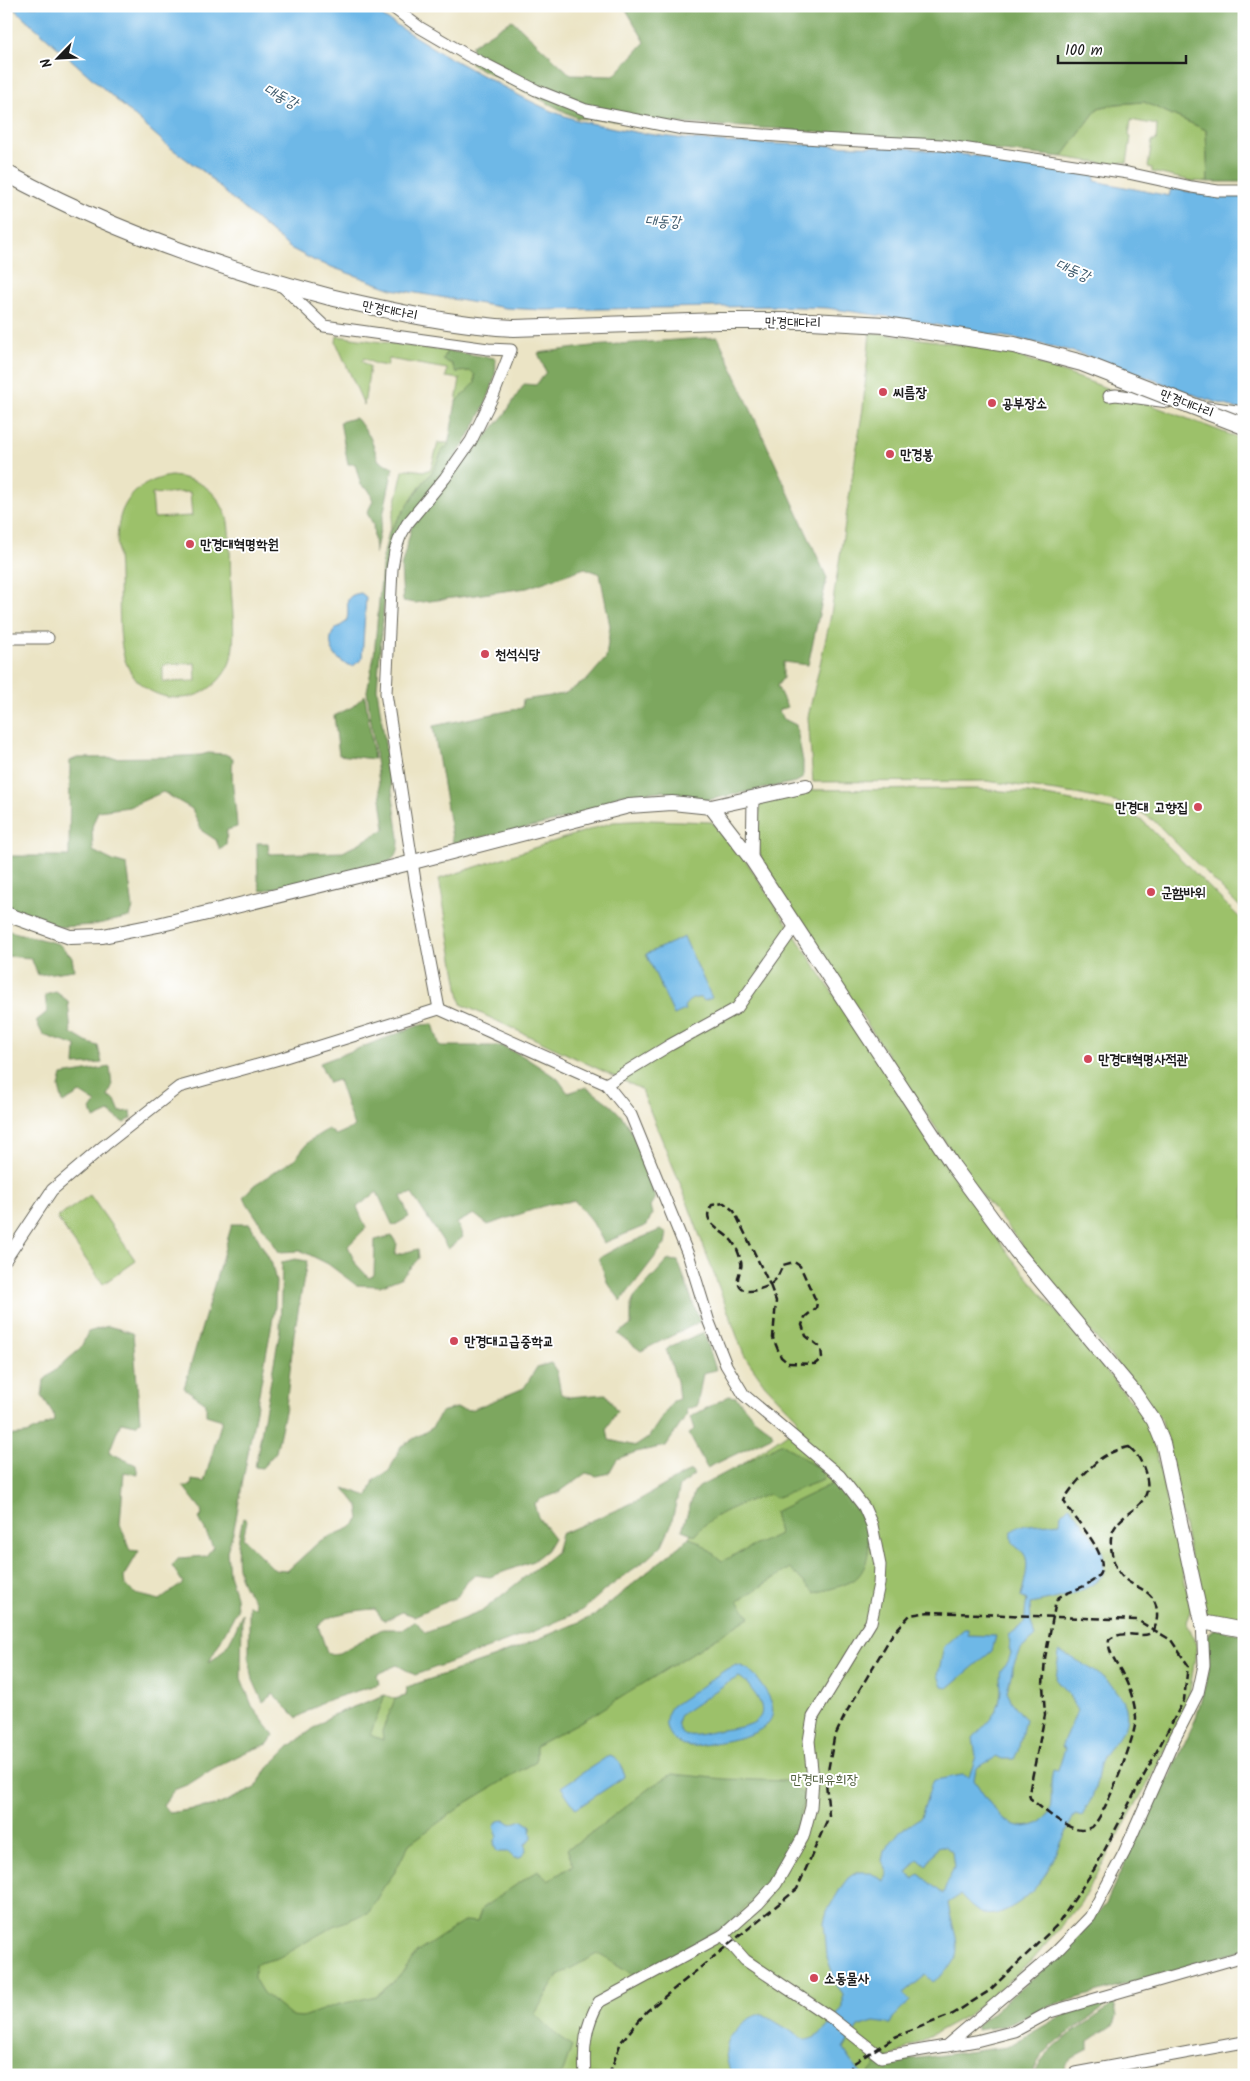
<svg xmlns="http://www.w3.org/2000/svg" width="1250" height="2081" viewBox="0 0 1250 2081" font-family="Kalam,'Poor Story',sans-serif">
	<rect width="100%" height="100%" fill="#fff"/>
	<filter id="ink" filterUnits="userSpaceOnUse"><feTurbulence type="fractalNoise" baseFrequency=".02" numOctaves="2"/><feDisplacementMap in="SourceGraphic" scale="10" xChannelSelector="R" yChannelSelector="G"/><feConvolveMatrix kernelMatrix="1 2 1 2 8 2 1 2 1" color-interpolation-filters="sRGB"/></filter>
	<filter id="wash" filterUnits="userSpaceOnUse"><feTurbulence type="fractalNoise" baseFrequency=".0096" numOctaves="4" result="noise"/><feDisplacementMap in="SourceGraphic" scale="20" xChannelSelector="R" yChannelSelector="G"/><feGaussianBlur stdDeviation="1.12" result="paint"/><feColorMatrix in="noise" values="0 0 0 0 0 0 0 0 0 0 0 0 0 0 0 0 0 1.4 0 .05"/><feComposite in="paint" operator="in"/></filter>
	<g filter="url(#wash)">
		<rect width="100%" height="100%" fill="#ebe4c5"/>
		<g fill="#9cc16b" stroke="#5c6e44" fill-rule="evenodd">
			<polygon points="1144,102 1206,130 1208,182 1192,181 1152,172 1152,168 1148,167 1152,141 1156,141 1157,125 1131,120 1129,136 1131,137 1127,163 1121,162 1120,166 1062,157 1098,108 1116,104"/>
			<polygon points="870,332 1001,350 1085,380 1244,440 1244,911 1153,820 1129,805 1076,794 987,781 813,782 808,717 830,620 863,408"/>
			<polygon points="337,336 447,351 444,360 452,364 456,372 471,371 475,375 475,383 456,402 460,379 446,377 447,369 389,359 387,366 375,364 364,358 362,361 370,367 364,405 336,342"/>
			<polygon points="438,443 449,443 448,446 443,449 433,471 423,483 389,532 403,471 407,469 425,471 431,469"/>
			<path d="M171,476C191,478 208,484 219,501C223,508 227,515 228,522C231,543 230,565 231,586C232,610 237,639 230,662C222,683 200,699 178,698C156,698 135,685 127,665C117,644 120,600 119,575C119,558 115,539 119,522C120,516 122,510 125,505C135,487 152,479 171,476ZM190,492L192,516L154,518L152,494ZM195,663L196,681L163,682V665Z"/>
			<polygon points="977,789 1028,793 1057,798 1129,813 1144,822 1244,922 1244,1623 1208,1616 1201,1608 1162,1421 971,1181 765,869 756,842 760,801 804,790"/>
			<polygon points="648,820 712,822 735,844 947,1167 1010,1256 1146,1419 1156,1451 1191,1609 1186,1622 1197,1644 1189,1697 1154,1772 1080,1904 1031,1962 968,2015 887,2059 876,2075 6,2075 6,1851 169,1813 218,1805 254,1789 269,1767 289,1747 330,1716 385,1695 395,1699 406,1696 407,1687 495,1657 594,1616 689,1538 707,1488 795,1428 797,1418 765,1385 744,1355 682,1188 641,1089 461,1004 439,879 613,822"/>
			<polygon points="90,1195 136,1261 103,1284 57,1218"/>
		</g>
		<g fill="#7da75f" stroke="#4c623e">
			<polygon points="624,6 1244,6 1244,182 1208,182 1206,130 1144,102 1116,104 1098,108 1062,157 781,129 577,118 471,64 472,45 512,20 571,75 614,76 645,42"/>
			<polygon points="718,337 827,578 808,665 783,662 783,678 777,686 787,707 779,710 782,718 796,725 803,761 803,778 796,782 702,801 662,791 619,795 591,812 532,827 453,843 433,726 522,708 523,700 564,694 587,680 606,658 610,626 600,574 585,568 527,588 415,603 403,601 401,567 413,522 505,414 524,384 536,385 546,372 538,353 591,346"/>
			<path d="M447,351L495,358C505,402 418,510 391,547L388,555L377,689L399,837C399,848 399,856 388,862L261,891L258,880L257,843H268L269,854L343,852L385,829L367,691L374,656L383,557L389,532L423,483L433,471L443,449L448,446L456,402L475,383V375L471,371L456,372L452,364L443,360Z"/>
			<polygon points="354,418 358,420 370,437 379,461 391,466 393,468 375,554 373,524 367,513 373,501 369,490 361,485 355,464 348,464 340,422"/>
			<polygon points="365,695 374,759 339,755 334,716 352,707"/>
			<path d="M208,753L225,754L233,758C230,781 236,803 237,827L227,830L226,845L220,850L216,840L202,831L192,809L163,792L129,807L98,811L92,827L93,851L113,861L127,865L133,908L130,917L93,925L61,927L6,910V856H69L70,761L77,758L164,757L201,755Z"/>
			<polygon points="6,930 59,944 72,957 74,970 38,975 31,958 6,956"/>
			<polygon points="56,992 68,1001 71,1033 86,1042 98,1046 102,1063 75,1065 76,1046 43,1035 36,1021 47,1012 45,995"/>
			<path d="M433,1024L440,1046H502L523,1056L558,1079L568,1093L586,1087C600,1097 616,1107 625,1121C640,1144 647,1172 655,1198L650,1206L652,1214L647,1225L604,1243L593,1223L575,1201L550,1204L488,1225L474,1214L457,1223L463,1237L448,1249L412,1194L401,1196L409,1217L393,1226L377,1192L357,1207L366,1228L348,1246L356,1264L369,1278L374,1275L375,1240L392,1236L397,1244L395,1255L418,1249L419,1258L401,1278L380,1286L356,1285L328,1264L302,1251L279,1252L243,1197L254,1185L295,1159L309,1141L328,1129L336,1135L354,1127L338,1080L329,1083L320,1063L420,1025Z"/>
			<polygon points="110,1067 112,1086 108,1097 115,1100 120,1112 131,1111 132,1118 124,1123 109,1112 94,1119 91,1110 96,1103 80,1093 63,1103 59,1087 62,1075"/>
			<path d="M232,1224H250L272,1264L276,1282L275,1307L234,1529L227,1551L229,1574L236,1596L237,1610L209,1662C227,1652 235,1633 242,1613L241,1678L253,1708L274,1735L268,1744L244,1753L214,1768L189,1784L174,1790L163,1805L169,1813L218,1805L254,1789L269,1767L289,1747L330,1716L385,1695L370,1735L383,1740L382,1731L395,1699L406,1696L407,1687L495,1657L594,1616L689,1538L698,1541L722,1561L779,1534L774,1512L838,1481C854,1504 875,1530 867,1559C865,1567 860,1577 852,1581C841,1587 826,1590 814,1593L790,1568L738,1601L750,1617L593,1715L536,1746V1761L466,1803L409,1844L395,1872L383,1888L369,1912L334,1926L278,1958L255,1964L254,1978L263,1993L291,2016L302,2017L336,2005L376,1996L396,1980L407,1967L416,1953L465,1921L477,1922L482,1908L538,1870L548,1881L573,1865L567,1849L587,1836L652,1786L672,1774L725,1779L787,1781L804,1795L796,1840L765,1886L729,1924L707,1935L668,1962L637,1976L598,1954L558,1975L535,2014L554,2033L572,2046L563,2072L560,2075H6V1436L26,1434L54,1421L53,1413L42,1396L44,1380L80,1349L88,1332L108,1326L133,1333L140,1421L136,1425L121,1422L109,1452L136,1465L138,1475L124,1472L120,1524L130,1550L139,1551L124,1577L125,1585L136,1594L160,1600L183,1583L172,1566L179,1558L206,1556L213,1547L199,1518L202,1515L201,1509L183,1486H191L192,1480L204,1482L222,1420L206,1415V1403L184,1388Z"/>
			<polygon points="660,1230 667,1233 665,1244 621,1301 607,1282 599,1258 617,1248"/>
			<polygon points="295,1259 307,1261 294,1334 286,1407 276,1452 262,1468 255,1467 280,1330 282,1262"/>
			<polygon points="668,1260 678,1261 700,1322 641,1351 618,1334 631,1325 631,1305 635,1296"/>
			<path d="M704,1332L716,1370L703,1373L697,1406L686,1409L687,1415L666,1446L636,1452L617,1459L609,1473L597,1476L586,1473L558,1493L541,1499L534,1504L538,1517L554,1538L547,1550L533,1561L490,1577L475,1575L466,1583L457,1597L414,1616L402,1612L384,1621L375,1609C360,1610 328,1613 318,1626L327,1652L332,1654L339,1653L382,1629H403L416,1621L425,1633L481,1612L556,1552L561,1534L639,1500L682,1475L691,1471L694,1475L680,1486L671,1525L662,1545L647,1559L604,1591L583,1610L535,1631L415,1675L397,1665L377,1674L379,1684L322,1702L297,1718L273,1694L263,1702L253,1680L249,1659V1605L255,1608C255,1595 247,1595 243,1584C233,1562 238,1540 243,1518L247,1520L243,1538L275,1570L287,1571L320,1541L352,1527L360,1519L358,1506L344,1488L368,1496L374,1480L389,1471L401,1446L432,1428L441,1412L455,1408L471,1410L524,1388L537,1367L551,1363L557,1372L561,1394L569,1397L606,1394L617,1411L607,1428L609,1440L636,1446L648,1438L673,1401L679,1399L677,1381L666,1350L671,1346Z"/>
			<polygon points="729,1396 736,1397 754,1418 771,1431 773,1436 707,1468 689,1434 694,1429 690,1417"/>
			<path d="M782,1443L823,1472V1480L775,1498L769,1494C742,1504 713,1512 695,1535L682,1530L694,1493L699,1487Z"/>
			<polygon points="1216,1629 1244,1636 1244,1950 1047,2007 1004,2026 977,2030 977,2025 1064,1952 1106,1904 1134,1842 1167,1782 1196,1718 1209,1670 1207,1637 1210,1632"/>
			<path d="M1111,2000C1091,2024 1038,2043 1033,2075H868L884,2056L895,2061L1007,2047L1068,2012Z"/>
			<path d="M1114,2003L1117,2017L1114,2024L1089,2041V2049C1076,2056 1065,2060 1062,2075H1035C1040,2047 1093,2022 1114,2003Z"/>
		</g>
		<g fill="#6eb8e7" stroke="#456a82" fill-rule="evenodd">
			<polygon points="11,6 372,6 385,18 441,53 522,97 551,111 579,121 640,133 685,139 734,143 898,147 968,155 1095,173 1095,181 1169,196 1171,188 1200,194 1244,195 1244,411 1200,397 1100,360 1067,350 1023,340 897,318 827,308 775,306 543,310 506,308 392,289 315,261 290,248 228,195 204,172 168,146"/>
			<path d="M361,593L366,597L362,659L353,666C338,664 325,647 333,632C336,628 342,625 346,622C352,607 339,596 361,593Z"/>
			<path d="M684,937L712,998L704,1001L702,998C694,997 688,1000 684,1007L685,1010L674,1015L646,954Z"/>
			<path d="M1070,1505L1103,1553L1104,1572C1095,1592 1051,1600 1030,1604L1031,1622L1035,1637L1020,1650L1013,1667L1007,1692L1012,1702L1025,1719L1018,1751L1014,1759H1002L996,1756L993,1759L976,1768L974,1780C987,1799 1006,1835 1034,1825C1042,1823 1048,1817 1050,1809C1053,1796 1049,1783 1053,1770L1058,1771L1065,1748L1061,1747L1077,1711L1069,1695L1056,1680L1059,1651C1083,1663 1140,1692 1124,1728C1119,1740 1108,1747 1102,1759C1098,1768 1098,1779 1095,1789C1092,1799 1087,1807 1082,1816L1075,1814C1056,1849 1048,1888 1010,1908C1003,1912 993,1916 984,1914C974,1911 967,1902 960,1895L948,1903C954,1941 971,1954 933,1982L926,1975L904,1993L910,2001L893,2018L890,2024L874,2022L858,2027L844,2049L849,2059L862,2075H731C729,2068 726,2059 726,2051C727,2035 747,2015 763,2014L805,2040C822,2039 834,2019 843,2007V1995L837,1986L827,1957L824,1922L827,1911L842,1886L848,1878L857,1872H869L884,1881L888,1873L882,1861L884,1851L900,1831L921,1817L932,1782L935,1780L962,1775L969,1777L976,1756L973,1738C987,1722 1000,1714 1001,1690C1001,1683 999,1677 1001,1670L1008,1662L1011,1653L1009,1648L1011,1641L1008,1635C1031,1622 1022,1624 1027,1600L1021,1597C1023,1585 1029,1570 1026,1558C1022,1546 1010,1550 1012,1531L1019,1526L1060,1522L1061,1514ZM941,1846H945L952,1852L954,1867L943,1894L919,1874L914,1879L907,1873L918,1859L926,1866L938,1847Z"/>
			<polygon points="964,1629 968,1629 968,1635 996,1636 992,1651 948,1688 942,1687 938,1675 944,1647"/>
			<path d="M737,1665C752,1668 757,1678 765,1690C796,1736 726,1740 697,1746C673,1748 656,1727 672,1706L725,1670ZM739,1677C746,1680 750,1688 755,1694C776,1724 743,1727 722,1730C710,1732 694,1738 683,1734C677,1727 676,1722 680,1715L727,1683Z"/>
			<path d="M610,1755C620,1759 623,1767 624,1777L576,1809L561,1787Z"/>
			<path d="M505,1820L511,1824L522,1820L531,1826L532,1838L525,1844L526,1851L520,1858H514L508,1852H498C493,1847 493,1841 498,1836L494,1827L498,1821Z"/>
		</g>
	</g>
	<g filter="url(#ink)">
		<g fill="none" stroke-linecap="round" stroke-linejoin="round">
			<defs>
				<g id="minor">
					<polyline points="391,6 419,27 467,55 536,90 586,110 683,129 819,139 942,145 1128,173 1192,187 1218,191 1244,191"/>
					<polyline points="280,284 324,326 488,349 511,350 494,394 471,441 445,478 407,524 400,537 395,551 392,569 386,693 416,887 439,1009"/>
					<polyline points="1109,396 1116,395 1168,402"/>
					<polyline points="1208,407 1244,412"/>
					<polyline points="6,638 48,638"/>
					<polyline points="752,860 753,798"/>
					<polyline points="606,1084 670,1045 737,1008 795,926"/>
					<path d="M6,1259L52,1190L105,1145L179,1087L279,1059L439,1009L606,1084L631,1115L689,1257L709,1322L726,1365L744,1395L840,1476L864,1507L872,1525L880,1565L879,1584L871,1622L813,1717L809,1741L813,1779L811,1807L803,1837L776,1884L758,1904L723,1935L599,2002C585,2025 583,2048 585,2075"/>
					<polyline points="723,1935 745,1960 830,2017 881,2057 946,2046 1055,1953 1090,1917 1124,1853 1175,1738 1198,1693 1204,1665 1202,1622"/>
					<polyline points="947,2046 976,2041 1015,2031 1050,2012 1244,1956"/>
					<polyline points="1075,2073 1244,2042"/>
				</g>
				<g id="major">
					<polyline points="711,807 752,860 954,1167 1016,1251 1134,1392 1154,1421 1163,1443 1202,1622 1244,1630"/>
					<polyline points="6,914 70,937 103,936 158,925 390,868 629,806 672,803 711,807 806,786"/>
				</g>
				<path id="highway" d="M6,173C108,229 218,268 330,297"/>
			</defs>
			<use href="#minor" stroke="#646257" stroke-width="13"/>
			<use href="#major" stroke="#646257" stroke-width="16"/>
			<use href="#highway" stroke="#646257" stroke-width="18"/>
			<use href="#minor" stroke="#fff" stroke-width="11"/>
			<use href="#major" stroke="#fff" stroke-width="14"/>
			<use href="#highway" stroke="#fff" stroke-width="16"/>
			<g stroke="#1c1c1c" stroke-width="2.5" stroke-dasharray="8 4" stroke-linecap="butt">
				<path d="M770,1285L776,1301L773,1338L781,1357L788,1363L815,1364L822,1358L821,1348L806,1336L802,1325L805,1317L816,1308L817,1303L800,1266L794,1262L783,1265L777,1278L770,1285C761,1289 740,1298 738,1281C737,1275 743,1268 741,1262C740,1256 737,1249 734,1244C726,1230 698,1225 712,1205L724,1203L734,1211L770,1285"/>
				<path d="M1129,1447C1137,1453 1142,1462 1145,1472C1158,1511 1116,1508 1111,1538C1110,1547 1113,1563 1118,1571C1130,1592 1159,1584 1157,1618C1156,1623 1156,1628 1152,1632C1144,1640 1123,1628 1109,1640C1107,1652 1118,1664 1123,1675C1130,1688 1135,1703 1136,1718C1136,1736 1105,1816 1092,1827C1089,1828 1084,1830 1081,1830C1066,1829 1041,1808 1030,1798L1029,1793L1045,1715L1043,1685L1045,1658L1056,1601L1059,1597C1070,1591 1083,1588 1094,1580C1120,1561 1073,1520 1064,1501C1068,1490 1090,1467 1100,1459C1108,1453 1119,1449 1129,1447Z"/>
				<polyline points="609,2075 621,2042 647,2011 797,1889 829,1816 826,1782 834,1738 847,1711 892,1635 910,1615 929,1612 1137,1620 1171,1640 1188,1665 1184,1700 1095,1868 1058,1924 989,1991 953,2014 895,2037 854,2063 846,2075"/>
			</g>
			<defs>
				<path id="highway-bridge" d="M330,297C391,311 452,325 514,328L719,321H811L885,325L1014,345L1082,363L1244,426"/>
			</defs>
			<use href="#highway-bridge" stroke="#646257" stroke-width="18" stroke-linecap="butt"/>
			<use href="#highway-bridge" stroke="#fff" stroke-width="16"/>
		</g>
	</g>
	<g fill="#d1495b" stroke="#fff" stroke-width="2">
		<circle cx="883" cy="392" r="5"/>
		<circle cx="992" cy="403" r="5"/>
		<circle cx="890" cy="454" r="5"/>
		<circle cx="190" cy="544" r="5"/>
		<circle cx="485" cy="654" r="5"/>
		<circle cx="1198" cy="807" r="5"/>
		<circle cx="1151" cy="892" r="5"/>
		<circle cx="1088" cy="1059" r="5"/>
		<circle cx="454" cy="1341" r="5"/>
		<circle cx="814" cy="1978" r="5"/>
	</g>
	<g text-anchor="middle" stroke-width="4" stroke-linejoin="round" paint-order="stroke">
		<g font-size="14" fill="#1c1c1c" stroke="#fff">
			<text transform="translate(390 310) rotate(11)" y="5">만경대다리</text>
			<text transform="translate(793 322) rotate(1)" y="5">만경대다리</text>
			<text transform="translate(1187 403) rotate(21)" y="5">만경대다리</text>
		</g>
		<g font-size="14" font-weight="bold" fill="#1c1c1c" stroke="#fff" text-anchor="start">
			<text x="893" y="397">씨름장</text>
			<text x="1002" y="408">공부장소</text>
			<text x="900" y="459">만경봉</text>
			<text x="200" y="549">만경대혁명학원</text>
			<text x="495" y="659">천석식당</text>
			<text x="1188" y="812" text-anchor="end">만경대 고향집</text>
			<text x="1161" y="897">군함바위</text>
			<text x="1098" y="1064">만경대혁명사적관</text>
			<text x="464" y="1346">만경대고급중학교</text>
			<text x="824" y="1983">소동물사</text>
		</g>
		<g font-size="14" fill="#4f5e3c" stroke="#fff">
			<text x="824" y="1784">만경대유희장</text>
		</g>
		<g font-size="15" font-style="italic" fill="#3d5a6d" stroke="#fff">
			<text transform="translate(281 96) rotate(28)" y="5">대동강</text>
			<text transform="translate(663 221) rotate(2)" y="5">대동강</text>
			<text transform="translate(1073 270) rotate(23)" y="5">대동강</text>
		</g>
	</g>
	<rect width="1250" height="2081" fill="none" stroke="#fff" stroke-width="25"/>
	<g transform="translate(58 58) rotate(246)" stroke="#ffffff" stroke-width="4" paint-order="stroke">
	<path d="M0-4L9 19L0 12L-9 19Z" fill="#1c1c1c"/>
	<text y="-8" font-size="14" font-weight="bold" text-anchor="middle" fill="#1c1c1c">N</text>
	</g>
	<path d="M1058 55v8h128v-8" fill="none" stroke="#1c1c1c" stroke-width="2.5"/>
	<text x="1065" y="55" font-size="15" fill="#1c1c1c" stroke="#ffffff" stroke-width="4" paint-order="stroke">100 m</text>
</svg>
